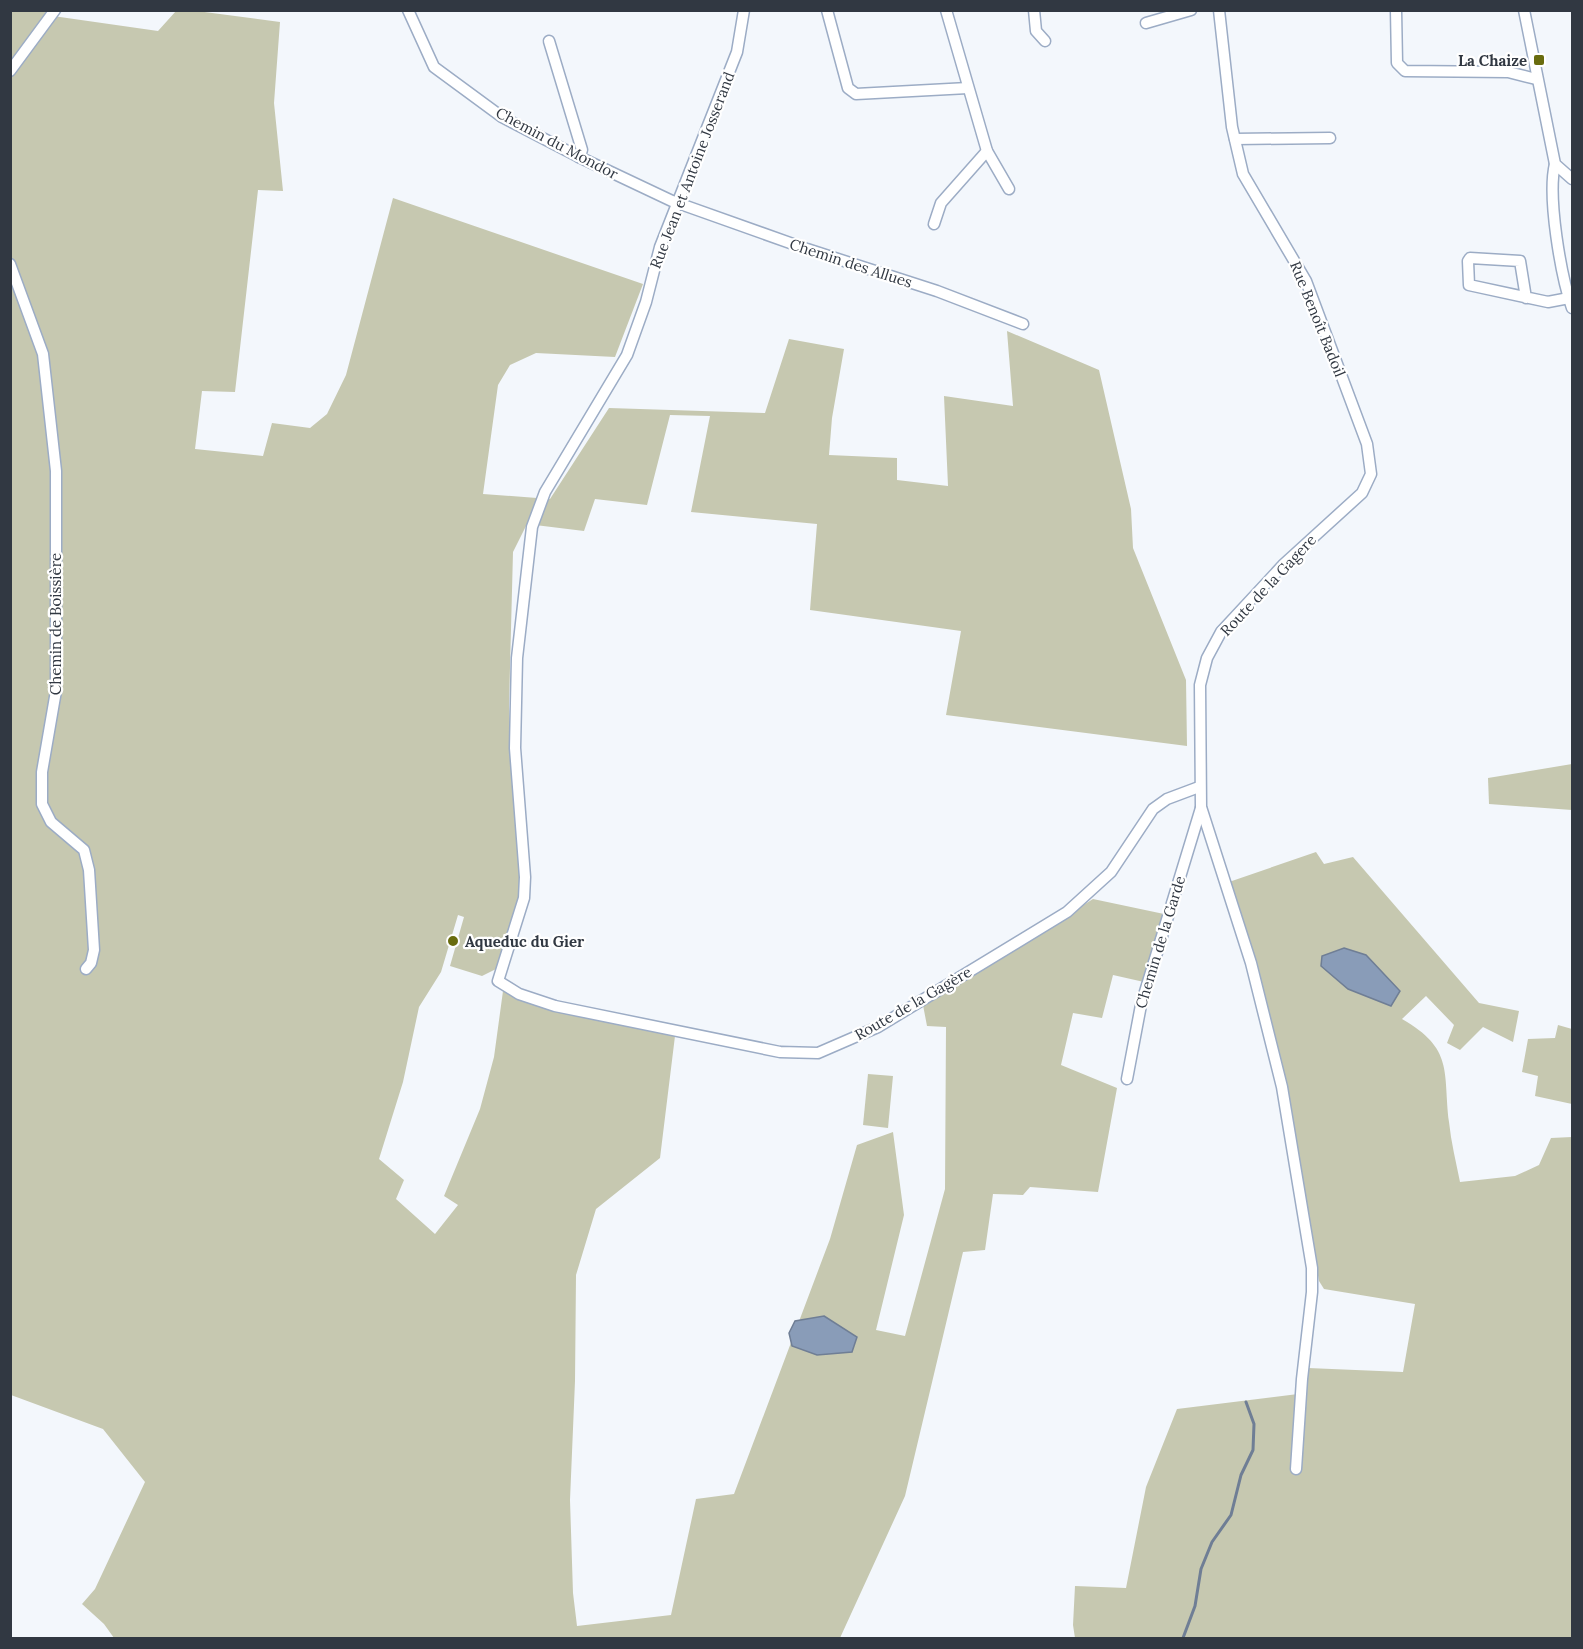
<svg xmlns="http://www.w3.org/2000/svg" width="1583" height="1649" viewBox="0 0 1583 1649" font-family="Lora,serif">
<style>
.green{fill:#c6c8b0}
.water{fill:#899cb8;stroke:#6f7e95;stroke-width:1.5}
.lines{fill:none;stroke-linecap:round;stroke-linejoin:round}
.stream{stroke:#6f7e95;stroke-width:3}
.minor-casing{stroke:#9cacc5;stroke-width:13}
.minor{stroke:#fff;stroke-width:10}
.poi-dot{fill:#696c0e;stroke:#fff;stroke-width:2}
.labels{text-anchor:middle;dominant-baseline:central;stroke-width:4.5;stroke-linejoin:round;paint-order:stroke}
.poi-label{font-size:15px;font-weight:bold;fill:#313842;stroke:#fff;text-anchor:end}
.street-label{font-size:15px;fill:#313842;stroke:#fff}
</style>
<rect width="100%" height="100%" fill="#f3f7fc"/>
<g class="green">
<polygon points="11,11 49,11 46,15 158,31 176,11 197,11 280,22 274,103 283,191 258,190 235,392 202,391 195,449 263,456 272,423 310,428 327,414 346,375 393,198 643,284 615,357 536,353 510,365 498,385 483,494 550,499 609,408 765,413 789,339 844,349 832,418 829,455 897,458 897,480 948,486 944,396 1013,406 1007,331 1099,370 1131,509 1133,548 1186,680 1187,746 946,715 961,631 810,610 817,524 691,512 710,416 670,415 647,505 595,499 584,531 527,524 513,552 509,706 512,786 522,878 517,914 496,969 482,976 450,966 464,917 458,915 441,972 419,1007 403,1082 379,1159 404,1180 396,1199 435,1234 458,1205 444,1196 480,1109 494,1057 503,991 552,1010 675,1036 660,1158 596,1209 576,1275 575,1381 570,1500 573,1593 577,1626 671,1615 696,1499 734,1494 830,1239 857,1145 893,1132 904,1215 876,1330 905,1336 945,1189 946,1027 927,1026 923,1005 1093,899 1164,914 1144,982 1113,975 1102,1018 1073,1013 1061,1065 1117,1088 1098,1192 1030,1187 1023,1195 993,1194 985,1250 963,1252 905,1496 840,1638 114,1638 104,1624 82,1604 95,1589 145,1482 103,1429 11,1395"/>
<polygon points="1572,764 1572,810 1489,804 1488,778"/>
<path d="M1316,852L1324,864L1353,857L1479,1003L1519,1011L1513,1042L1483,1027L1460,1050L1447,1043L1454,1025L1426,996L1402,1019C1454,1049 1443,1071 1449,1122C1451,1142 1456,1162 1460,1182L1515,1176L1539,1165L1551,1138L1572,1137V1638H1075L1073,1625L1075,1586L1126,1588L1146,1487L1177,1409L1306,1393L1308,1368L1403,1372L1415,1304L1324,1289L1319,1281L1285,1087L1229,882Z"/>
<polygon points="1558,1025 1572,1029 1572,1104 1535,1096 1538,1076 1522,1072 1528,1039 1555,1038"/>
<polygon points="868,1074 893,1076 888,1128 863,1125"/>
</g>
<g class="water">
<polygon points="1344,948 1366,955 1400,991 1391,1006 1348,989 1321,966 1322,956"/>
<polygon points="824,1316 857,1337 852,1352 817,1355 792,1346 789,1333 795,1321"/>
</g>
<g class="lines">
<polyline class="stream" points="1183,1638 1195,1606 1201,1569 1212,1542 1231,1515 1241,1475 1253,1450 1254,1424 1246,1402"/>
<g class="minor-casing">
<g id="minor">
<polyline points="408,10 434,67 502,117 579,157 672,201 807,249 937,291 1023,324"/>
<polyline points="744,10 737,52 660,247 646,302 627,355 545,492 532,527 517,658 515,748 525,877 524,898 498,981 519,994 555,1006 780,1052 818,1053 878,1027 1067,912 1111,872 1153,809 1167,799 1199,787"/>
<polyline points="827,10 848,88 856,94 968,88"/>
<polyline points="946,10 987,151 1009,189"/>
<polyline points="1034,10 1036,31 1045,41"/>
<polyline points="1219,10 1232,127 1243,174 1306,281 1367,444 1371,474 1362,493 1284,564 1221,632 1207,658 1200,685 1201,807 1251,963 1282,1087 1312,1268 1312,1292 1302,1379 1296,1469"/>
<polyline points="1396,10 1397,63 1405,71 1508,72 1536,79"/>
<polyline points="1524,10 1555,164 1572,179"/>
<polyline points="1146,23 1191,10"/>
<polyline points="549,41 582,150 579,157"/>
<polyline points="10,71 55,10"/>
<polyline points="1235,139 1330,138"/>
<path d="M1555,164C1547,197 1561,276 1572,308"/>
<polyline points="934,224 941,203 987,151"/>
<polyline points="10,264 43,354 56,471 56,691 42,772 42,804 51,822 84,850 89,870 94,950 91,963 86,969"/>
<polyline points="1526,298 1520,261 1470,258 1468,261 1469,285 1548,302 1569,298"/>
<polyline points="1127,1079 1141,1005 1201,808"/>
</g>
</g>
<use href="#minor" class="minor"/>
</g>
<g class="poi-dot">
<rect x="1533" y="54" width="12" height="12" rx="3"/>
<circle cx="453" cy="941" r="6"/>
</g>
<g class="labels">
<g class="poi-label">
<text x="1527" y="60">La Chaize</text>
<text x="465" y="941" text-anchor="start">Aqueduc du Gier</text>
</g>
<g class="street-label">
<text transform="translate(557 143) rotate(28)">Chemin du Mondor</text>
<text transform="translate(692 170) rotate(-69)">Rue Jean et Antoine Josserand</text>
<text transform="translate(851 263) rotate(18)">Chemin des Allues</text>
<text transform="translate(1318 319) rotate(68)">Rue Benoît Badoil</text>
<text transform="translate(1268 585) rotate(-47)">Route de la Gagere</text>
<text transform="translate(55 624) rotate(-90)">Chemin de Boissière</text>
<text transform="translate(1160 942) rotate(-73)">Chemin de la Garde</text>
<text transform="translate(913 1003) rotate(-30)">Route de la Gagère</text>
</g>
</g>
<rect width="1583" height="1649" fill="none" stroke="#313842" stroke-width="24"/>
</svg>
